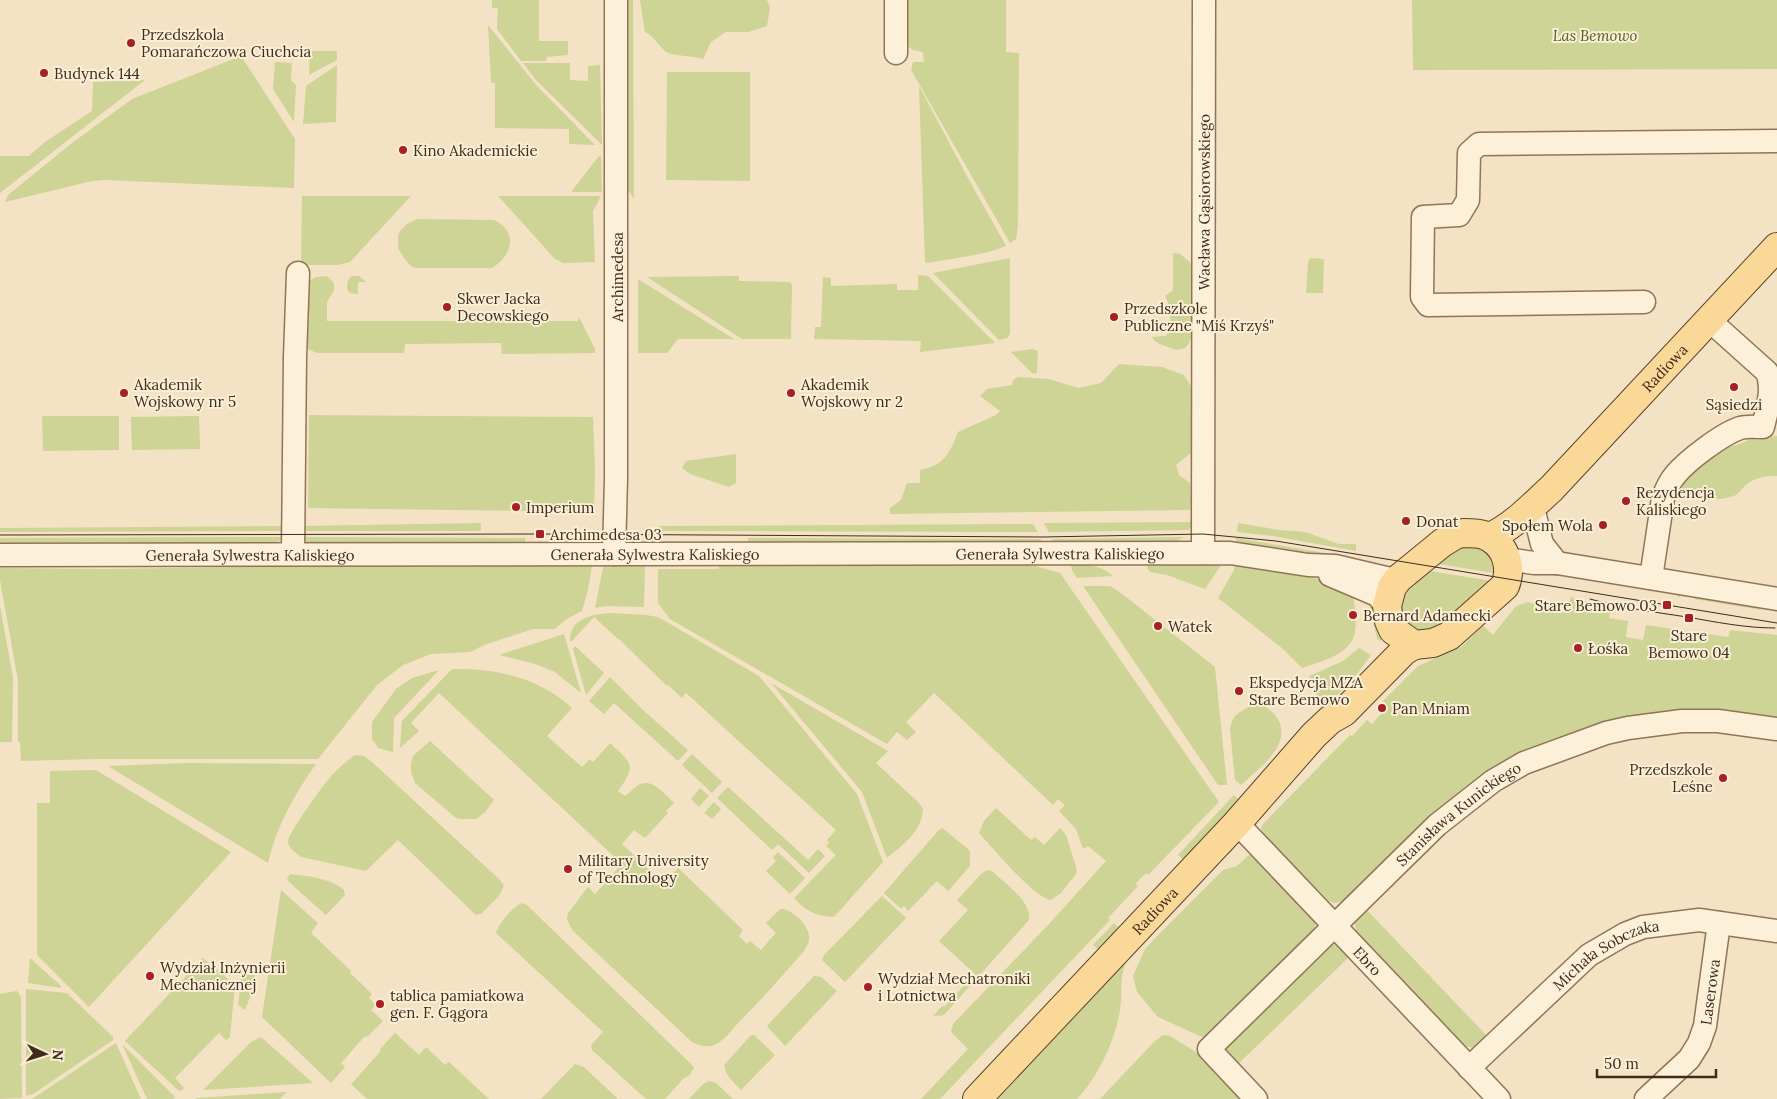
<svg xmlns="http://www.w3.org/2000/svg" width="1777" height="1099" viewBox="0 0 1777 1099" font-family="Lora,serif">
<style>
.green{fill:#ced396}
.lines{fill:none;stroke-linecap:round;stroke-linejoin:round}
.minor-casing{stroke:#917458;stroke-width:25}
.major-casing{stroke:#5e422c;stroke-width:30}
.minor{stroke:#fdf0d9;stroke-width:22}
.major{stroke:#fad898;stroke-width:28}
.tram{stroke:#3f2c1d;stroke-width:1}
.poi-dot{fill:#a72026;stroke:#faeed5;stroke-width:2}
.labels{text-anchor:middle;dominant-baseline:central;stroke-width:4;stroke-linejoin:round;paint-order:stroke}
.poi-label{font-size:15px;fill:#3f2c1d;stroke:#faeed5;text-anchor:start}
.park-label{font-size:15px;font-style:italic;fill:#515e21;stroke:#faeed5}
.street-label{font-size:15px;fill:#3f2c1d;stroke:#faeed5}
</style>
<rect width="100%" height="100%" fill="#f3e3c4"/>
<g class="green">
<polygon points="492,0 539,0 539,41 568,41 568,55 547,57 546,61 521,61 497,29 498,8 492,8"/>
<polygon points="624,0 633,0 634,199 625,185"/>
<path d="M640,0H767L770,8L767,26L748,32H726L711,42L703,59C694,56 670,56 665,51C657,44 655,37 645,32Z"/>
<polygon points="900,0 1006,0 1006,52 1019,53 1018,225 1016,239 1010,243 911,70 913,62 924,62 923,52 913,50 901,41"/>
<polygon points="1412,0 1777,0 1777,69 1413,70"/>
<polygon points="488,25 536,85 595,145 569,144 569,129 495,128 495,83 491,83"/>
<polygon points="310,51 337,51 337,60 309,75"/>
<polygon points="241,56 295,139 294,188 104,180 92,181 5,202 8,195 72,143 132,99"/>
<polygon points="275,62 292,63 291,80 296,85 294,122 273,89"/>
<polygon points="523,63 570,63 570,80 588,81 588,66 600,65 602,145 536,80"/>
<polygon points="337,65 336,122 303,124 306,86"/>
<polygon points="667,72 750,72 750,181 666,180"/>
<polygon points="145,80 0,193 0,156 29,156 45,142 92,111 93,82"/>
<path d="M919,86L969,180L1006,246C982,256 953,258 927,263L925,262Z"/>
<polygon points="599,156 601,156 602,192 571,192"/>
<polygon points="302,196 411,196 350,262 338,265 301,265"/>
<polygon points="498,196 601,196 593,211 595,262 563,263 555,259"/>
<path d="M418,219L494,220C519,232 512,256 492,268H416L411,266L404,258L398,248V236L400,231L408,223Z"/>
<path d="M1173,253L1180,254L1191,263C1191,277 1195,332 1190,341C1187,349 1179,352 1171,348C1164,345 1155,344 1152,337L1166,336C1173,328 1171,306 1165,296L1173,290Z"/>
<polygon points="1010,258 1010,334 1007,338 999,340 933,273"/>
<polygon points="1310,258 1324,259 1323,293 1306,293 1308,263"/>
<polygon points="918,275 928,276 995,343 920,352 921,341 814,339 815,327 821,327 823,277 831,278 831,286 897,284 897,290 918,290"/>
<polygon points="327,276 334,283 334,290 327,302 327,321 578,321 579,317 595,349 595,353 502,354 501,343 405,344 404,353 317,353 310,350 304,346 306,282 316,277"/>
<polygon points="352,276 359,276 366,282 358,282 358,294 350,293 347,289 348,280"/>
<polygon points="739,276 739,281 790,282 792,285 791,339 742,339 647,277"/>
<polygon points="638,279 734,339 678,339 667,353 638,353"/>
<polygon points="1032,349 1038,351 1037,373 1033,374 1011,352"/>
<path d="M1119,364L1162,367L1184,375L1192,388V452L1176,465L1179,475L1190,483L1191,502L1190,510L890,514V508L901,500L907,483H920V470C945,465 949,454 958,432L994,416L1000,411L980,396L987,389L1012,385L1013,380L1018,377L1049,379L1078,388L1101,383Z"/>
<polygon points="309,415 593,417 595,470 594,512 308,508"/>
<polygon points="42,416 119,416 119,450 43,451"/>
<polygon points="199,416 200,449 132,450 131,417"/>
<path d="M1761,435L1777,436V476C1768,475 1755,478 1747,484C1743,487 1740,492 1736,495C1720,502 1696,500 1683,491L1682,485L1712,450L1737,445Z"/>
<polygon points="736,454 736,483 729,487 690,474 682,468 686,461"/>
<polygon points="1194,522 1189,530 1049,532 1044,523"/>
<polygon points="481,523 481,531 301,531 299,526"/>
<polygon points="1238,523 1279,530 1305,532 1339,544 1356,544 1356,551 1273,536 1237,532"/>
<polygon points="1033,524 1038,532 659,531 659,526"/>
<polygon points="288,526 286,531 0,532 0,528"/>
<polygon points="284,537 274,545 0,545 0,538"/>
<polygon points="303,537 525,538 525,544 312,546 307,543"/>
<polygon points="1184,537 1173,543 1054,544 1052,539"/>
<polygon points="748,538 1041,539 1042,544 748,545"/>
<polygon points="1236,538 1355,558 1351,562 1236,544"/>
<path d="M1464,545C1481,548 1496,552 1494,573L1438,564L1456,549Z"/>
<polygon points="591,562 592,566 588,590 582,611 565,620 555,629 533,629 484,645 470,652 431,654 403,665 377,685 318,759 96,759 21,761 20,742 18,742 18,680 0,580 0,568 106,569"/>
<polygon points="604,563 645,564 644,607 605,606 595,608"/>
<polygon points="719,563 1025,563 1060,573 1219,802 1148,875 1146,873 1135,884 1138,886 1108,918 1110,920 940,1099 921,1099 968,1049 951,1032 953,1024 1050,923 1106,861 1088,846 1083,849 1076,829 1059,811 1065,805 1058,799 1053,805 934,693 906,722 916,732 907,740 897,732 887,744 670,619 658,603 658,569 719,569"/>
<polygon points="1152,563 1220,563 1221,565 1205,589 1167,575 1150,572 1147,568 1148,565"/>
<path d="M1235,564C1276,570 1315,575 1353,592C1354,604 1357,620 1355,632C1351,655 1321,661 1302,668L1282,648L1218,598L1234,570Z"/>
<path d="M1071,565C1087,564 1101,565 1113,576L1077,578L1072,570Z"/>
<path d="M1430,571L1492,581L1486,587C1475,596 1446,624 1435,628C1411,637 1395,616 1404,594C1408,585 1422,577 1430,571Z"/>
<polygon points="1083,586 1110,586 1121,593 1215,667 1227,785 1218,785"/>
<polygon points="1678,590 1757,603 1762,610 1694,599 1694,595 1680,593 1680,597 1677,597"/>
<polygon points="1370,597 1383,636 1381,641 1377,639 1369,603"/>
<polygon points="1571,597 1611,609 1609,618 1628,621 1626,637 1643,640 1646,625 1728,637 1730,630 1777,635 1777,721 1558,740 1344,901 1334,903 1329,901 1269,840 1261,829 1262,825 1350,735 1352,736 1367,720 1372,724 1387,707 1382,702 1418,666 1461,647 1483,626 1493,635 1516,606 1528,602 1565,613"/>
<polygon points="0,606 13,678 12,742 0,742"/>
<path d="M612,613L646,615L658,617L759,676L857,794L883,862L834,917C815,916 806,911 794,898L836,855L826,846L829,843L827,840L836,830L686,693L682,698L668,685L667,686L619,639H618L594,617L571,642L570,641C570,618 592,614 612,613Z"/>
<polygon points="564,634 581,693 555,672 535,664 499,655"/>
<polygon points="575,646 604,673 586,695 573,649"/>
<polygon points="1359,648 1371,655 1357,674 1325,708 1322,709 1318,706 1315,690 1309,676 1343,661"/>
<path d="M455,669C498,668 541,679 572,708L547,736L582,767L590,759L593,762L610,743C632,764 637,764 618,791L625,796C629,793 633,789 637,786C651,776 664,794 674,803L666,811L668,813L645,838L634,830L622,844L663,883L678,868L743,930L739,936L747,944L750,941L761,950L776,933L766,923L780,909C792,908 807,924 809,935C810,942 807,946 804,951C783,975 762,999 739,1022C732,1030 724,1041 714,1045C706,1048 699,1045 692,1042L572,930L567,919L568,913L588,887L595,894L622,864L439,693L411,723L419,731L400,748L402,721L451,670Z"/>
<polygon points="439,670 394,718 393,752 378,748 372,739 372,722 396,689 412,678"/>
<polygon points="610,677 644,711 688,750 678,761 614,703 604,714 589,701"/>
<path d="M771,683L888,751L876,763L919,803L923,809C922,831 903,845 887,858L862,792Z"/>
<path d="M1255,700C1261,704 1269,708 1274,714C1298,741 1259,768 1241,785L1235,780L1230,729C1233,709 1246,713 1255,700Z"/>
<polygon points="430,741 494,800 485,812 476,819 460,819 456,818 415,783 411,772 411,763 413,756"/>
<polygon points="692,754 722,782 712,793 682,765"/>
<path d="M355,755L364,756L371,761L500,880L504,886L498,897L481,914L476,915L398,840L366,871L301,857C297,853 290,850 288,843C287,834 326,781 334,773C341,766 347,761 355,755Z"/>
<path d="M187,763L316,764C294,795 277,825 268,863L108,766Z"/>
<polygon points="96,770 231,852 89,1007 37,955 37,803 50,803 50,771"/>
<polygon points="728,787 808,860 818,849 825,856 809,873 778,844 772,850 717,798"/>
<polygon points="700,788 709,796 699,807 691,799"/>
<polygon points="1234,795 1239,800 1183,859 1178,855"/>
<polygon points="714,802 721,809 712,819 704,813"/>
<path d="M996,808L1031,840L1035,837L1044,845L1060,828L1066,835L1077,870L1076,874L1061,893L1051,900C1034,898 992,847 979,833L984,821Z"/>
<polygon points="942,828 967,848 970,852 970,866 948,891 937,881 908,911 904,906 901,909 884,893 938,831"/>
<polygon points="1253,851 1317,916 1314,932 1220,1029 1202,1037 1158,1017 1137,992 1133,976 1145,949 1168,925 1223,870 1237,866"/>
<polygon points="778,852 805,878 790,894 766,871 776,861 773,857"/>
<path d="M987,870L992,871C1004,883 1032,901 1029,920L944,1015L935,1016H933L942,1006L944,1007L975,974L939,941L968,910L957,900L981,874Z"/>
<path d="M290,874C308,876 330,878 344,890L345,895L326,915L289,882L287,878Z"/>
<polygon points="281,890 318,923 311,933 351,971 350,973 372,994 369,998 376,1005 371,1010 383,1021 367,1037 365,1036 341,1063 345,1067 331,1083 262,1017"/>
<polygon points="882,896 906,918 845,982 822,960 824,955"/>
<path d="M522,903L527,905L694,1067L689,1076L684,1078L665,1099H646L592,1050L591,1045L603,1032L496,933C499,923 512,907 522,903Z"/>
<polygon points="1364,907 1488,1037 1476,1048 1465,1046 1357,933 1354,921"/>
<polygon points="1114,923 1118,927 1101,952 1093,945"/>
<polygon points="1325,943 1337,945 1348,958 1236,1066 1225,1048"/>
<path d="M1130,954C1117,978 1124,985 1120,1010C1115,1041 1098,1077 1077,1099H989Z"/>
<polygon points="30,958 61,986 61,988 28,983"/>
<polygon points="203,958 235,985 230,1037 226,1040 219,1033 175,1078 184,1088 181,1091 178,1090 125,1041"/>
<polygon points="243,965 257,966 253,989 245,1010 238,1005"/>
<polygon points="814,976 821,977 837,991 785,1046 767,1026"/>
<polygon points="26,989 67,993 113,1037 113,1040 33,1094 26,1096"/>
<polygon points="17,991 21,997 22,1098 0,1099 0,994"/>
<polygon points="395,1033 419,1055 426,1047 445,1065 449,1062 489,1099 367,1099 351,1084 381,1051 380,1049"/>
<path d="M751,1035H754L775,1055L741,1090C733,1082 726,1076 724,1065Z"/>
<polygon points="1163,1035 1170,1036 1207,1059 1246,1099 1100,1099 1154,1042"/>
<polygon points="261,1037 313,1083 203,1090 251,1042"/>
<polygon points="116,1043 141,1099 32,1099"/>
<polygon points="122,1044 175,1097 173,1099 147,1099"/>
<polygon points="575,1064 584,1067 618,1099 541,1099"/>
<polygon points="709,1081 716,1083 733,1099 689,1099 703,1084"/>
<polygon points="287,1092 280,1099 195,1099 197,1098"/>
</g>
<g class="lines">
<g class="minor-casing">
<g id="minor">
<polyline points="896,53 896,0"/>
<polyline points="1644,302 1428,305 1422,297 1423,217 1459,215 1468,200 1469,153 1479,144 1777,141"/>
<polyline points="1535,516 1542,544 1557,563"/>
<polyline points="293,553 295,357 298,273"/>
<path id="s1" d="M1203,553L1204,0"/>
<polyline points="614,554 616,479 616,0"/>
<path id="s2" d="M0,555L1230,553L1308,565L1335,566L1386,578L1398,579"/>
<polyline points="1507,559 1534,563 1557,563 1777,599"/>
<polyline points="1330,575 1377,595 1387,606"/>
<path d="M1651,578L1663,498C1666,489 1669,482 1676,474C1688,460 1722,434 1740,428C1747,426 1756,427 1763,427C1767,409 1774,389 1767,372L1709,320"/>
<path id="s3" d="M1237,823L1499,1099"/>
<path id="s4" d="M1469,1068L1589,955L1625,934L1643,927L1699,920L1777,931"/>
<path id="s5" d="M1256,1099L1209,1049L1437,825L1493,781L1524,763L1606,733L1628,728L1682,721H1718L1777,729"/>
<path id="s6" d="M1646,1099L1689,1059L1699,1043L1705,1026L1719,923"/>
</g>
</g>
<g class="major-casing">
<g id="major">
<path d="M1463,533C1471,533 1483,533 1490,538C1507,548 1512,569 1505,586L1449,636L1433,643L1414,645L1393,630L1389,621L1387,606L1392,587L1398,579L1442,543L1455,535Z"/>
<path id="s7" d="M1490,537C1514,526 1532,506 1551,489L1777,247"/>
<path id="s8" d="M977,1099L1237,823L1314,735L1330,720L1344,712L1404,651L1414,645"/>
</g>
</g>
<use href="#minor" class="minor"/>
<use href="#major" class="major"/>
<g class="tram">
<polyline points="0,535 540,534 1043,537 1203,534 1276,541 1777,623"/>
<path d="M1590,599C1622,608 1654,612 1687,617C1716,622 1745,628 1775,628"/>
</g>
</g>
<g class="poi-dot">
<circle cx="131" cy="43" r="5"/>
<circle cx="44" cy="73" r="5"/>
<circle cx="403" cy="150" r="5"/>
<circle cx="447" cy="307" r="5"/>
<circle cx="1114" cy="317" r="5"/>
<circle cx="1734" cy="387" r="5"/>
<circle cx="124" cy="393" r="5"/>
<circle cx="791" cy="393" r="5"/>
<circle cx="1626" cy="501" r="5"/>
<circle cx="516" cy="507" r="5"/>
<circle cx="1406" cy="521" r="5"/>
<circle cx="1603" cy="525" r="5"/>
<rect x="535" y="529" width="10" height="10" rx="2.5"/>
<rect x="1662" y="600" width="10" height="10" rx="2.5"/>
<circle cx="1353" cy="615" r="5"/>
<rect x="1684" y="613" width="10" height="10" rx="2.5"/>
<circle cx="1158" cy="626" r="5"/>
<circle cx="1578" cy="648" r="5"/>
<circle cx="1239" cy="691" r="5"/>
<circle cx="1382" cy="708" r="5"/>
<circle cx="1723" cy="778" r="5"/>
<circle cx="568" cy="869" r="5"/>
<circle cx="150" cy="976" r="5"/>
<circle cx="868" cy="987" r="5"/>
<circle cx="380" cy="1004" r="5"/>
</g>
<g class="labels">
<g class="poi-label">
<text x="141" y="34">Przedszkola<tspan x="141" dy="17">Pomarańczowa Ciuchcia</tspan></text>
<text x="54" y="73">Budynek 144</text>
<text x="413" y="150">Kino Akademickie</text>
<text x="457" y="298">Skwer Jacka<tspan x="457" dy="17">Decowskiego</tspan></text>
<text x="1124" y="308">Przedszkole<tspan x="1124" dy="17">Publiczne "Miś Krzyś"</tspan></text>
<text x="134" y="384">Akademik<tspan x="134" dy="17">Wojskowy nr 5</tspan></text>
<text x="801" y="384">Akademik<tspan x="801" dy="17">Wojskowy nr 2</tspan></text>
<text x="1734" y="404" text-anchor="middle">Sąsiedzi</text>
<text x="1636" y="492">Rezydencja<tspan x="1636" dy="17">Kaliskiego</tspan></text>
<text x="526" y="507">Imperium</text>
<text x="1416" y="521">Donat</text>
<text x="1593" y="525" text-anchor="end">Społem Wola</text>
<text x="550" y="534">Archimedesa 03</text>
<text x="1657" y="605" text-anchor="end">Stare Bemowo 03</text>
<text x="1363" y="615">Bernard Adamecki</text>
<text x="1168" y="626">Watek</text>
<text x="1689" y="635" text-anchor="middle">Stare<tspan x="1689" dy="17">Bemowo 04</tspan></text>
<text x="1588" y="648">Łośka</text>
<text x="1249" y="682">Ekspedycja MZA<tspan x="1249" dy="17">Stare Bemowo</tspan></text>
<text x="1392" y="708">Pan Mniam</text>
<text x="1713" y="769" text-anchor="end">Przedszkole<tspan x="1713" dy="17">Leśne</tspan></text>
<text x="578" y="860">Military University<tspan x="578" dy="17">of Technology</tspan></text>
<text x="160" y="967">Wydział Inżynierii<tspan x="160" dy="17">Mechanicznej</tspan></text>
<text x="878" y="978">Wydział Mechatroniki<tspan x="878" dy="17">i Lotnictwa</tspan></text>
<text x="390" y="995">tablica pamiatkowa<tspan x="390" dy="17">gen. F. Gągora</tspan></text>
</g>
<g class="park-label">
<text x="1595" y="35">Las Bemowo</text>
</g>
<g class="street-label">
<text stroke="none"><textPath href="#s1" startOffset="351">Wacława Gąsiorowskiego</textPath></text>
<text transform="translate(617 277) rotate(-90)">Archimedesa</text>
<text stroke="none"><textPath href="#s7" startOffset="244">Radiowa</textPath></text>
<text stroke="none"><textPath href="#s2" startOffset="1060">Generała Sylwestra Kaliskiego</textPath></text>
<text stroke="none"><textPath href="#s2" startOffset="250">Generała Sylwestra Kaliskiego</textPath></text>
<text stroke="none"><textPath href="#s2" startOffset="655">Generała Sylwestra Kaliskiego</textPath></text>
<text stroke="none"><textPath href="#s5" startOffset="412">Stanisława Kunickiego</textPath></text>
<text stroke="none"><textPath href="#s8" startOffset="259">Radiowa</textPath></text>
<text stroke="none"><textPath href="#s4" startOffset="180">Michała Sobczaka</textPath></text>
<text stroke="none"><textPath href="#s3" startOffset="190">Ebro</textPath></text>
<text stroke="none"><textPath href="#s6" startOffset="130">Laserowa</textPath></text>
</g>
</g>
<g transform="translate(45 1054) rotate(94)" stroke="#faeed5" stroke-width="4" paint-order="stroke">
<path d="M0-4L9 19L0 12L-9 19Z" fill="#3f2c1d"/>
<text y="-8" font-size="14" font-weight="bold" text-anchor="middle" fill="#3f2c1d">N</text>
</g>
<path d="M1597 1069v8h119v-8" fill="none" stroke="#3f2c1d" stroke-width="2.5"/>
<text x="1604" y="1069" font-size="15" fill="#3f2c1d" stroke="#faeed5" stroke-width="4" paint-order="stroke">50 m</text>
</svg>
